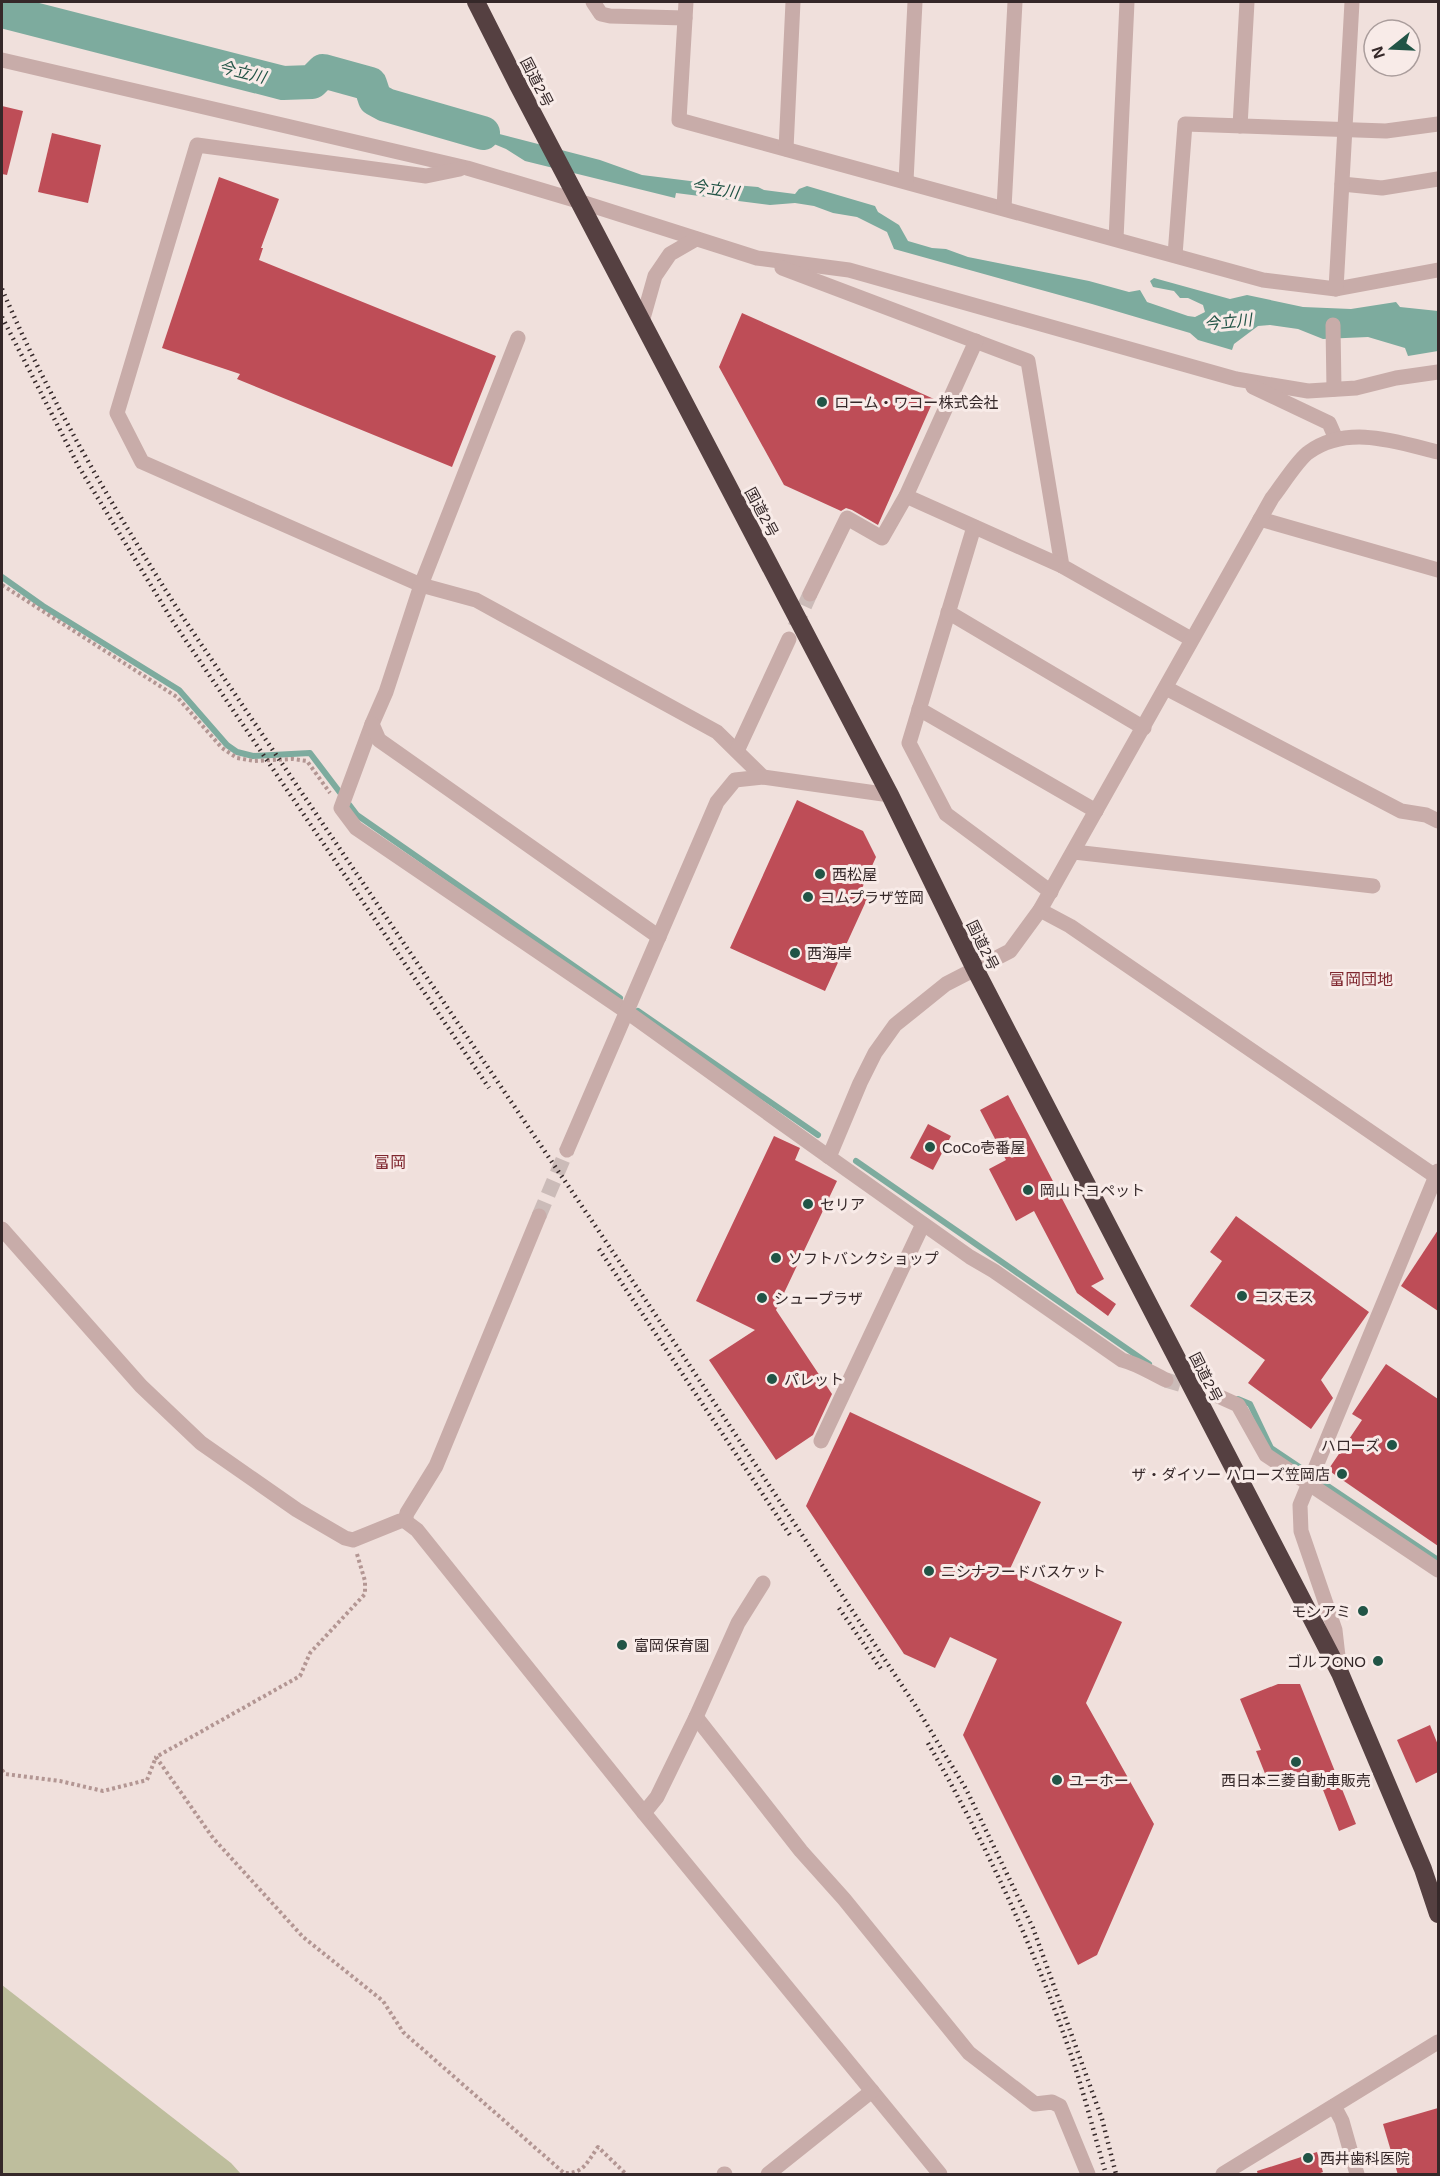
<svg xmlns="http://www.w3.org/2000/svg" width="1440" height="2176" viewBox="0 0 1440 2176" font-family="Arial,'Noto Sans JP',sans-serif">
<style>
.green{fill:#bebe9d}
.water{fill:#7dab9e}
.lines{fill:none;stroke-linecap:round;stroke-linejoin:round}
.stream{stroke:#7dab9e;stroke-width:6}
.river{stroke:#7dab9e;stroke-width:34}
.building{fill:#be4d57}
.minor-tunnel{stroke:#cbbbb8;stroke-width:15;stroke-dasharray:15 8;stroke-linecap:butt}
.path{stroke:#b39693;stroke-width:4;stroke-dasharray:3 3;stroke-linecap:butt}
.minor{stroke:#c8aca9;stroke-width:15}
.highway{stroke:#554041;stroke-width:18}
.rail{stroke:#352829;stroke-width:4.5;stroke-dasharray:1.5 4.5;stroke-linecap:butt}
.poi-dot{fill:#215446;stroke:#f8ebe8;stroke-width:2}
.labels{text-anchor:middle;dominant-baseline:central;stroke-width:6;stroke-linejoin:round;paint-order:stroke}
.street-label{font-size:15px;fill:#352829;stroke:#f8ebe8}
.poi-label{font-size:15px;fill:#352829;stroke:#f8ebe8;text-anchor:start}
.water-label{font-size:16px;font-style:italic;fill:#215446;stroke:#f8ebe8}
.neighbourhood-label{font-size:16px;fill:#7f272f;stroke:#f8ebe8}
</style>
<rect width="100%" height="100%" fill="#f0e0dc"/>
<polygon class="green" points="2,1985 231,2163 241,2174 2,2174"/>
<polygon class="water" points="453,118 466,121 480,129 600,160 642,175 714,184 718,181 723,184 758,187 764,190 795,194 799,189 807,186 875,206 878,212 899,225 908,241 932,248 946,249 968,257 1089,281 1129,292 1140,290 1147,302 1188,316 1195,317 1205,312 1203,305 1188,298 1180,298 1174,291 1153,287 1150,281 1154,278 1230,299 1247,295 1303,307 1351,309 1396,302 1400,307 1438,311 1438,351 1408,356 1405,348 1368,337 1323,339 1298,329 1270,325 1258,326 1234,344 1232,350 1198,340 1190,333 1092,304 894,249 887,232 857,217 833,213 814,206 795,203 770,205 676,193 675,198 525,161 506,149 434,119 451,122"/>
<g class="lines">
<g class="stream">
<polyline points="2,577 43,606 179,690 227,745 237,752 253,756 310,753 357,815 620,998"/>
<polyline points="638,1011 818,1135"/>
<polyline points="856,1161 1149,1364"/>
<polyline points="1238,1399 1250,1404 1271,1448 1438,1560"/>
</g>
<polyline class="river" points="2,11 283,83 312,82 323,71 370,84 375,99 386,105 483,133"/>
</g>
<g class="building">
<polygon points="2,106 23,111 7,175 2,174"/>
<polygon points="52,133 101,145 88,203 38,192"/>
<polygon points="219,177 279,199 261,248 263,248 259,260 496,356 452,467 237,379 240,374 162,348"/>
<polygon points="742,313 934,399 878,525 852,510 846,508 841,511 784,485 719,367"/>
<polygon points="797,800 863,831 876,857 859,895 867,899 825,991 730,948"/>
<polygon points="1008,1095 1104,1279 1091,1286 1116,1304 1108,1316 1077,1293 1034,1211 1016,1221 989,1169 1006,1160 980,1110"/>
<polygon points="928,1124 951,1136 933,1170 910,1158"/>
<polygon points="774,1136 800,1148 795,1160 837,1181 776,1310 832,1394 813,1435 776,1460 709,1360 755,1330 696,1301"/>
<polygon points="1236,1216 1369,1312 1321,1380 1333,1398 1311,1429 1248,1383 1265,1360 1190,1306 1222,1261 1210,1252"/>
<polygon points="1438,1230 1438,1311 1401,1286"/>
<polygon points="1386,1364 1438,1399 1438,1546 1328,1470 1362,1420 1352,1414"/>
<polygon points="850,1412 1041,1502 1009,1571 1122,1622 1086,1703 1154,1824 1097,1955 1078,1965 963,1735 997,1659 950,1637 935,1668 904,1654 806,1506"/>
<polygon points="1278,1684 1300,1684 1356,1824 1339,1831 1318,1777 1305,1782 1301,1773 1270,1786 1256,1751 1261,1750 1240,1699"/>
<polygon points="1430,1725 1438,1745 1438,1772 1416,1783 1397,1740"/>
<polygon points="1438,2108 1438,2175 1398,2175 1383,2124"/>
<polygon points="1317,2152 1323,2172 1315,2175 1258,2175 1257,2171"/>
</g>
<g class="lines">
<g class="minor-tunnel">
<polyline points="795,627 810,594"/>
<polyline points="539,1216 567,1150"/>
<polyline points="1166,1380 1218,1396"/>
</g>
<g class="path">
<polyline points="2,585 177,697 222,748 237,758 254,761 293,759 307,761 330,793"/>
<path d="M357,1554L365,1581V1594L310,1653L300,1676L156,1757L213,1838L303,1937L383,2001L403,2032L564,2173C584,2174 587,2162 598,2147L626,2174"/>
<polyline points="2,1770 5,1774 60,1781 103,1791 147,1780 156,1757"/>
</g>
<g class="minor">
<polyline points="593,2 601,14 610,16 685,18"/>
<polyline points="686,2 679,120 1263,280 1336,289 1438,270"/>
<polyline points="2,60 467,168 578,201 757,258 849,270 1236,379 1308,391 1356,388 1396,378 1438,372"/>
<polyline points="1240,126 1247,2"/>
<polyline points="786,149 793,2"/>
<polyline points="460,169 426,176 197,145 117,413 142,462 421,585 476,600 717,732 763,777"/>
<polyline points="906,181 915,2"/>
<polyline points="1342,184 1382,188 1438,179"/>
<polyline points="1004,208 1015,2"/>
<polyline points="1116,239 1127,2"/>
<polyline points="1175,255 1185,124 1386,131 1438,124"/>
<polyline points="782,268 1028,361 1062,566 1191,639"/>
<polyline points="1336,289 1352,2"/>
<polyline points="642,322 655,276 670,254 696,239"/>
<polyline points="1333,325 1334,389"/>
<polyline points="518,338 421,585 386,692 372,724 341,808 356,828 627,1012 829,1157"/>
<polyline points="976,341 906,496 1062,566"/>
<polyline points="1253,387 1329,423 1336,439"/>
<polyline points="1260,519 1438,570"/>
<polyline points="974,527 909,743 946,814 1051,892"/>
<polyline points="810,594 847,518 882,538 906,496"/>
<polyline points="948,612 1144,728"/>
<polyline points="1166,688 1401,811 1426,815 1438,821"/>
<polyline points="919,709 1096,811"/>
<polyline points="372,724 379,740 659,937"/>
<polyline points="737,751 789,639"/>
<polyline points="1074,852 1373,886"/>
<polyline points="1040,910 1070,926 1438,1178"/>
<polyline points="567,1150 717,802 735,780 763,777 890,795"/>
<polyline points="2,1229 141,1386 201,1443 297,1510 345,1538 353,1540 400,1521 405,1521 417,1530 644,1813 940,2174"/>
<path d="M1166,1380C1151,1373 1138,1364 1122,1360L994,1271L970,1257L829,1157L860,1083L875,1053L895,1025L946,984L1010,951L1040,910L1272,498C1281,487 1298,459 1309,452C1348,424 1397,442 1438,452"/>
<polyline points="1218,1396 1238,1405 1266,1455 1438,1570"/>
<polyline points="821,1441 923,1224"/>
<polyline points="405,1521 407,1513 436,1466 539,1216"/>
<polyline points="1339,1665 1335,1630 1301,1531 1300,1505 1438,1171"/>
<polyline points="696,1717 801,1851 844,1899 969,2053 1035,2104 1052,2102 1060,2106 1088,2174"/>
<polyline points="644,1813 657,1797 696,1717 738,1623 763,1583"/>
<polyline points="1334,2106 1342,2121 1357,2174"/>
<polyline points="724,2174 725,2174"/>
<polyline points="768,2174 872,2091"/>
<polyline points="1223,2174 1438,2042"/>
</g>
<polyline class="highway" points="476,2 518,85 890,795 975,969 1340,1673 1423,1869 1438,1914"/>
<g class="rail">
<path d="M2,289C51,404 115,511 182,616L678,1348L915,1705L966,1789L1033,1928L1102,2119L1116,2174"/>
<polyline points="2,317 79,467 172,620 489,1088"/>
<polyline points="599,1249 792,1538"/>
<polyline points="839,1608 883,1672"/>
<path d="M928,1743C985,1842 1033,1945 1070,2052C1084,2092 1094,2134 1106,2174"/>
</g>
</g>
<g class="poi-dot">
<circle cx="822" cy="402" r="6"/>
<circle cx="820" cy="874" r="6"/>
<circle cx="808" cy="897" r="6"/>
<circle cx="795" cy="953" r="6"/>
<circle cx="930" cy="1147" r="6"/>
<circle cx="1028" cy="1190" r="6"/>
<circle cx="808" cy="1204" r="6"/>
<circle cx="776" cy="1258" r="6"/>
<circle cx="1242" cy="1296" r="6"/>
<circle cx="762" cy="1298" r="6"/>
<circle cx="772" cy="1379" r="6"/>
<circle cx="1392" cy="1445" r="6"/>
<circle cx="1342" cy="1474" r="6"/>
<circle cx="929" cy="1571" r="6"/>
<circle cx="1363" cy="1611" r="6"/>
<circle cx="622" cy="1645" r="6"/>
<circle cx="1378" cy="1661" r="6"/>
<circle cx="1296" cy="1762" r="6"/>
<circle cx="1057" cy="1780" r="6"/>
<circle cx="1308" cy="2158" r="6"/>
</g>
<g class="labels">
<g class="street-label">
<text transform="translate(537 82) rotate(63)">国道2号</text>
<text transform="translate(762 512) rotate(62)">国道2号</text>
<text transform="translate(983 945) rotate(64)">国道2号</text>
<text transform="translate(1206 1377) rotate(63)">国道2号</text>
</g>
<g class="poi-label">
<text x="834" y="402">ローム・ワコー株式会社</text>
<text x="832" y="874">西松屋</text>
<text x="820" y="897">コムプラザ笠岡</text>
<text x="807" y="953">西海岸</text>
<text x="942" y="1147">CoCo壱番屋</text>
<text x="1040" y="1190">岡山トヨペット</text>
<text x="820" y="1204">セリア</text>
<text x="788" y="1258">ソフトバンクショップ</text>
<text x="1254" y="1296">コスモス</text>
<text x="774" y="1298">シュープラザ</text>
<text x="784" y="1379">パレット</text>
<text x="1380" y="1445" text-anchor="end">ハローズ</text>
<text x="1330" y="1474" text-anchor="end">ザ・ダイソー ハローズ笠岡店</text>
<text x="941" y="1571">ニシナフードバスケット</text>
<text x="1351" y="1611" text-anchor="end">モンアミ</text>
<text x="634" y="1645">富岡保育園</text>
<text x="1366" y="1661" text-anchor="end">ゴルフONO</text>
<text x="1069" y="1780">ユーホー</text>
<text x="1296" y="1780" text-anchor="middle">西日本三菱自動車販売</text>
<text x="1320" y="2158">西井歯科医院</text>
</g>
<g class="water-label">
<text transform="translate(242 72) rotate(14)">今立川</text>
<text transform="translate(715 189) rotate(9)">今立川</text>
<text transform="translate(1228 322) rotate(-6)">今立川</text>
</g>
<g class="neighbourhood-label">
<text x="1361" y="979">富岡団地</text>
<text x="390" y="1162">富岡</text>
</g>
</g>
<rect width="1440" height="2176" fill="none" stroke="#352829" stroke-width="6"/>
<g transform="translate(1392 48) rotate(252)"><circle r="28" fill="#f8ebe8" stroke="#aa9d9c" stroke-width="1.5"/>
<path d="M0-4.5L10 22L0 15L-10 22Z" fill="#215446"/>
<text y="-9" font-size="16" font-weight="bold" text-anchor="middle" fill="#352829">N</text>
</g>
</svg>
